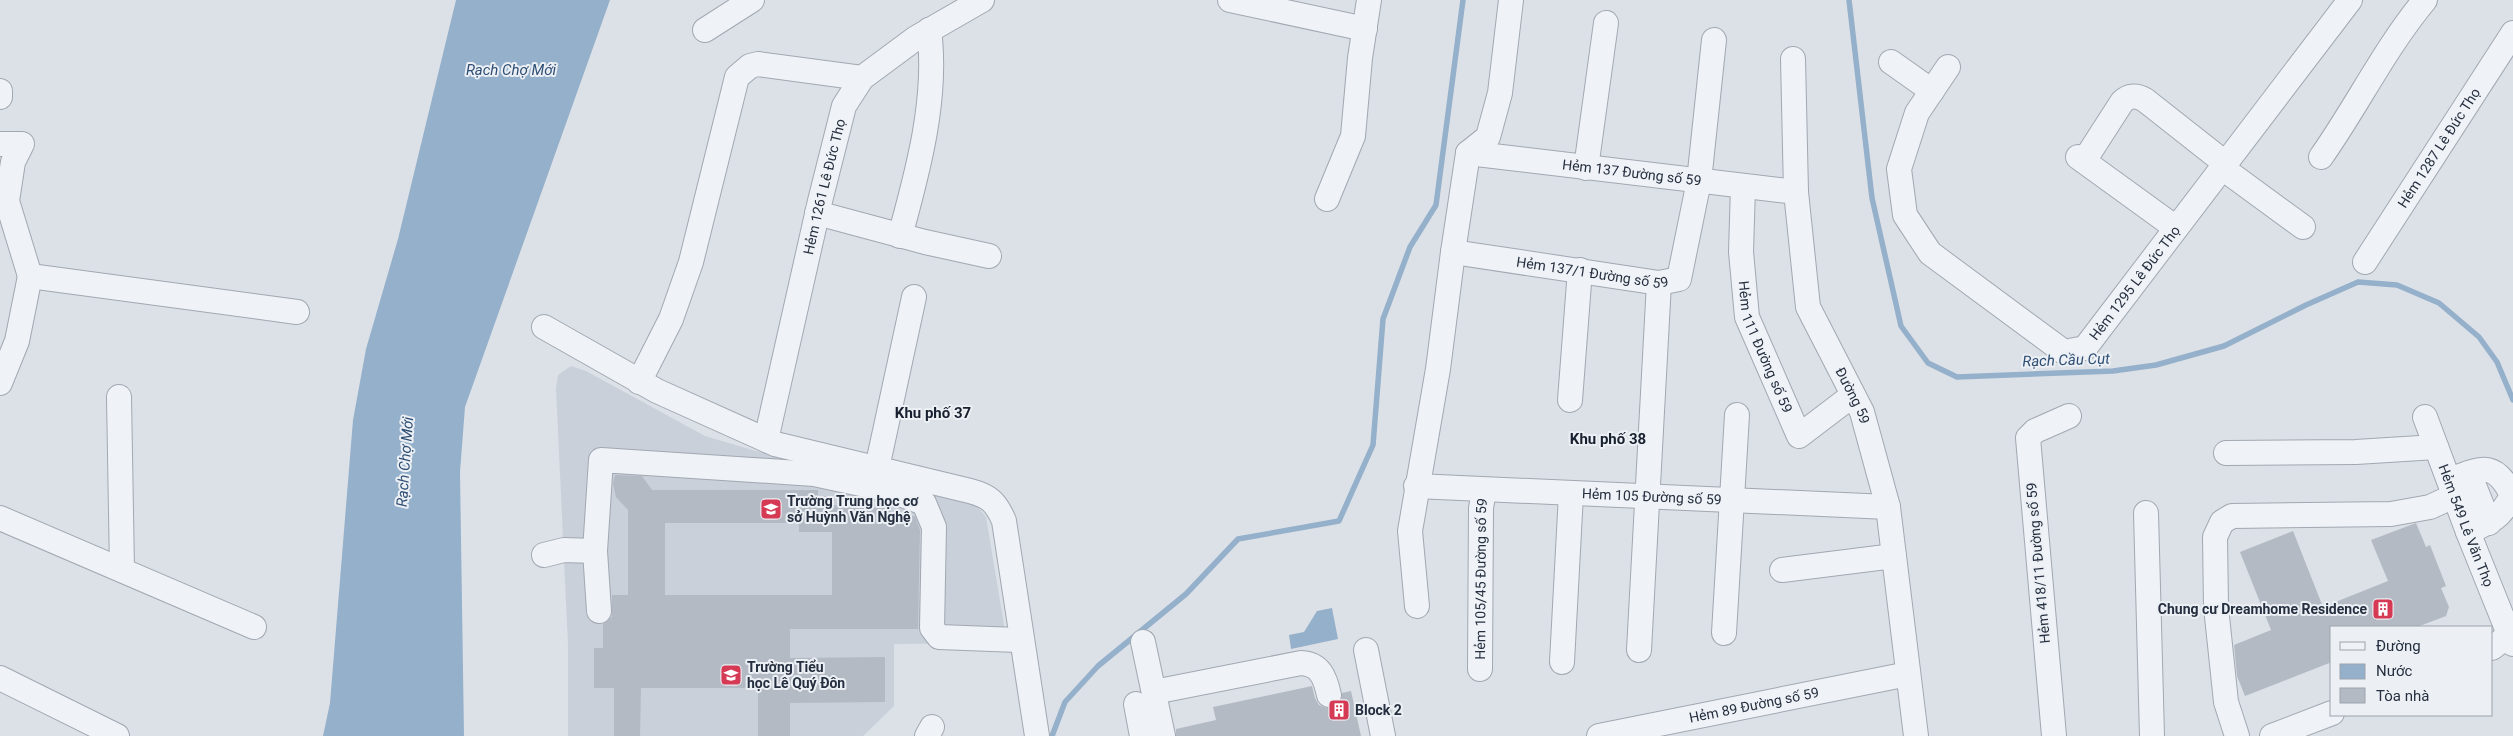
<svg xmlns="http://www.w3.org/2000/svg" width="2513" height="736" viewBox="0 0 2513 736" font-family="Roboto,sans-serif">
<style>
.built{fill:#cad0da}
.water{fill:#95b0ca}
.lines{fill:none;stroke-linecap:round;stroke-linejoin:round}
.stream{stroke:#95b0ca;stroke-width:5.5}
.building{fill:#b3bac4;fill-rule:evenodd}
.minor-casing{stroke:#a1a8b1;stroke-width:26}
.minor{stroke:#eff2f6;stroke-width:24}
.labels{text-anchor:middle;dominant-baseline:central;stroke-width:4;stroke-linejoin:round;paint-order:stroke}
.street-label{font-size:14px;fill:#252f3f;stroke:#ecf0f5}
.poi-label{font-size:14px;font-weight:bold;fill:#252f3f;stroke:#ecf0f5;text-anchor:start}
.water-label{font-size:15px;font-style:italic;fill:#2e4e74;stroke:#ecf0f5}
.neighbourhood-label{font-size:15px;font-weight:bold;fill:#18202f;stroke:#ecf0f5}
</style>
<rect width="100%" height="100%" fill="#dce1e7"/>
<polygon class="built" points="571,366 586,371 705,436 766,454 974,502 986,517 1007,643 894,644 894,706 863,736 568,736 568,645 556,388 558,375"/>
<g class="water">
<polygon points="456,0 610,0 465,407 460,472 464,736 323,736 330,703 353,420 366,349 398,239"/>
<polygon points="1332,608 1338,639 1291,649 1289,635 1304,632 1317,611"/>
</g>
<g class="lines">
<g class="stream">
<polyline points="1849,0 1872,198 1901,326 1928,363 1957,377 2113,371 2156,365 2224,346 2306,305 2358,282 2397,285 2439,303 2479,337 2497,362 2513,400"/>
<polyline points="1052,736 1065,702 1098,666 1186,594 1238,539 1339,521 1373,445 1383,319 1410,247 1436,205 1463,0"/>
</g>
</g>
<g class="building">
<path d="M615,475L642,476L652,490H818V496H827L828,505L886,508L896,516H915L920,530L918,629H790V658L885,657V702L790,703V736H758V688H641L640,736H614V688H594V648H603V624L612,617V595H628V510L616,497L613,484ZM665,523H799V532H832V595H665Z"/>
<polygon points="2416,523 2426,547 2430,545 2446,586 2441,588 2449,607 2446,616 2417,627 2332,627 2332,662 2245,696 2237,676 2234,645 2271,630 2240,552 2293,531 2323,607 2388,581 2371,540"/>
<polygon points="1312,686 1315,698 1319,705 1326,708 1338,705 1342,699 1342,693 1351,691 1361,736 1176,736 1176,729 1216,720 1213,707"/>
</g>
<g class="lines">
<g class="minor-casing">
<g id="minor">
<polyline points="1230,0 1365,29"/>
<path id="s1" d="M1511,0L1500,93L1488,137L1468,153L1453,252L1659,283L1679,279L1699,181L1714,40"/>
<polyline points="705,30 752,0"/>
<path id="s2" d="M1793,59L1796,192L1808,307L1862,412L1888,507L1916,736"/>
<polyline points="1891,62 1932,91"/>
<path id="s3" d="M1948,67L1917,113L1899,169L1905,215L1930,253L2064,352L2085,348L2350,0"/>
<polyline points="0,91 0,97"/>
<polyline points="0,144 22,144 13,162 7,201 30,276"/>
<path id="s4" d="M1468,153L1796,192"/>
<polyline points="2078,157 2176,228"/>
<path d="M2321,157C2357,106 2385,48 2425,0"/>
<path d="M2084,161L2122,102C2129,95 2137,95 2145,100L2225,163"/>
<polyline points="2221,167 2303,227"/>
<polyline points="1586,168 1606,23"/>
<path id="s5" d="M1743,186L1741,252L1747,317L1799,436L1853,395"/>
<polyline points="1327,199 1353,136 1360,58 1369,0"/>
<polyline points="817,213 925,242 989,256"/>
<path d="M900,236C918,171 938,97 929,30"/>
<path id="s6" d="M2365,262L2513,33"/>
<path d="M544,327L657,391L775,444L970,491C989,496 996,502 1004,521L1037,736"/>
<polyline points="639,382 671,319 691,262 737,77 750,66 758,64 862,78"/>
<polyline points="0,383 17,341 30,276 297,312"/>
<polyline points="119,397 122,570"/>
<polyline points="1570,400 1580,270"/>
<path id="s7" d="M2425,417L2468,532L2513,644"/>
<path id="s8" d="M766,440L820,201L844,106L862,78L916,38L982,0"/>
<polyline points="2226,453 2356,452 2436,447"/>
<polyline points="877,468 914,297"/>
<polyline points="2469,473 2489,523"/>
<path d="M2449,480C2480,469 2494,459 2512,495C2501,518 2491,522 2468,532"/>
<path id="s9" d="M1416,486L1888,507"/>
<polyline points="2146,513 2152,736"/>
<polyline points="0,518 254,627"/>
<polyline points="595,551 599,611"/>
<polyline points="544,555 564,550 595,551 601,460 814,474 889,490 924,503 934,527 932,628 939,637 1020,640"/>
<polyline points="1782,570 1894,556"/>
<polyline points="1417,606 1410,531 1438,369 1453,252"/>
<polyline points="1724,633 1737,415"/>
<polyline points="1143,642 1163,736"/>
<polyline points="2492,648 2513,632"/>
<polyline points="1366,650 1383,736"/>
<polyline points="1639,650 1659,283"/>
<polyline points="1562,662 1571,494"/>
<path id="s10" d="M1480,669L1481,508L1484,491"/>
<polyline points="0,678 117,736"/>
<path d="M1154,692L1301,663C1320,664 1325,677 1329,695"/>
<polyline points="1136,704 1142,736"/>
<polyline points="927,736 932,727"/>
<path id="s11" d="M1599,736L1908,674"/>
<polyline points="2054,736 2028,438 2035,431 2069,416"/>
<polyline points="2237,736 2226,702 2216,607 2215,537 2222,522 2232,516 2391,514 2430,507 2454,496"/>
<polyline points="2272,736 2332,713"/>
</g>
</g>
<use href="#minor" class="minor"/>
</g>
<defs>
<g id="school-square" transform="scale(1.125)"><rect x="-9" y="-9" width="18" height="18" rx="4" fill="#d53953" stroke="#ecf0f5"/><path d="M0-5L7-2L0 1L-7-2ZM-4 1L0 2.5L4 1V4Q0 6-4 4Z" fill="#fff"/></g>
<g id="building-square" transform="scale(1.125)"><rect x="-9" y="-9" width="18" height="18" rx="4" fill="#d53953" stroke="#ecf0f5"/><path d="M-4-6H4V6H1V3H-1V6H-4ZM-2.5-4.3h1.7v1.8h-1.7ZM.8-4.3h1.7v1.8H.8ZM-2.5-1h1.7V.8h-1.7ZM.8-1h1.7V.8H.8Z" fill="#fff"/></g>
</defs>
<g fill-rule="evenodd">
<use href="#school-square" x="771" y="509"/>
<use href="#building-square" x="2383" y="609"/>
<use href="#school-square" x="731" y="675"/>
<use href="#building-square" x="1339" y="710"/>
</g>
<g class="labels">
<g class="street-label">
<text stroke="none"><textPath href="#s6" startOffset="136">Hẻm 1287 Lê Đức Thọ</textPath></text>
<text stroke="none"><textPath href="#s4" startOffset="165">Hẻm 137 Đường số 59</textPath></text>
<text stroke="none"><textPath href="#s8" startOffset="260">Hẻm 1261 Lê Đức Thọ</textPath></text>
<text stroke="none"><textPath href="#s1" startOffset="406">Hẻm 137/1 Đường số 59</textPath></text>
<text stroke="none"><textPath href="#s3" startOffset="476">Hẻm 1295 Lê Đức Thọ</textPath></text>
<text stroke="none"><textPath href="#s5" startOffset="165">Hẻm 111 Đường số 59</textPath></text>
<text stroke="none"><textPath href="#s2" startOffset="348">Đường 59</textPath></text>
<text stroke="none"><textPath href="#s9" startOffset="236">Hẻm 105 Đường số 59</textPath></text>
<text stroke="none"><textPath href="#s7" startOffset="116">Hẻm 549 Lê Văn Thọ</textPath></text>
<text transform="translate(2038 563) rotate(-95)">Hẻm 418/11 Đường số 59</text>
<text stroke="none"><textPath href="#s10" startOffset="90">Hẻm 105/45 Đường số 59</textPath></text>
<text stroke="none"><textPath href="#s11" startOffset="158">Hẻm 89 Đường số 59</textPath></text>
</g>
<g class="poi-label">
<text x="787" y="501">Trường Trung học cơ<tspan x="787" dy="16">sở Huỳnh Văn Nghệ</tspan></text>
<text x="2367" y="609" text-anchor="end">Chung cư Dreamhome Residence</text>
<text x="747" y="667">Trường Tiểu<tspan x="747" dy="16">học Lê Quý Đôn</tspan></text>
<text x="1355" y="710">Block 2</text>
</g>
<g class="water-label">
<text x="511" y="70">Rạch Chợ Mới</text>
<text transform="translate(2066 360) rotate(-2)">Rạch Cầu Cụt</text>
<text transform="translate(405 462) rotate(-86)">Rạch Chợ Mới</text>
</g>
<g class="neighbourhood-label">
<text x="933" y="413">Khu phố 37</text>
<text x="1608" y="439">Khu phố 38</text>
</g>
</g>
<rect x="2330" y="626" width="162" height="90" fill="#ecf0f5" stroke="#9ca3ac"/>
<rect x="2340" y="642" width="25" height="8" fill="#eff2f6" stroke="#9ca3ac"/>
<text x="2376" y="651" font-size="15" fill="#252f3f">Đường</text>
<rect x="2340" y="664" width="25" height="15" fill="#95b0ca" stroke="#9ca3ac"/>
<text x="2376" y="676" font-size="15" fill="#252f3f">Nước</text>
<rect x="2340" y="688" width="25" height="15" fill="#b3bac4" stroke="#9ca3ac"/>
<text x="2376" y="701" font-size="15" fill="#252f3f">Tòa nhà</text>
</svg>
